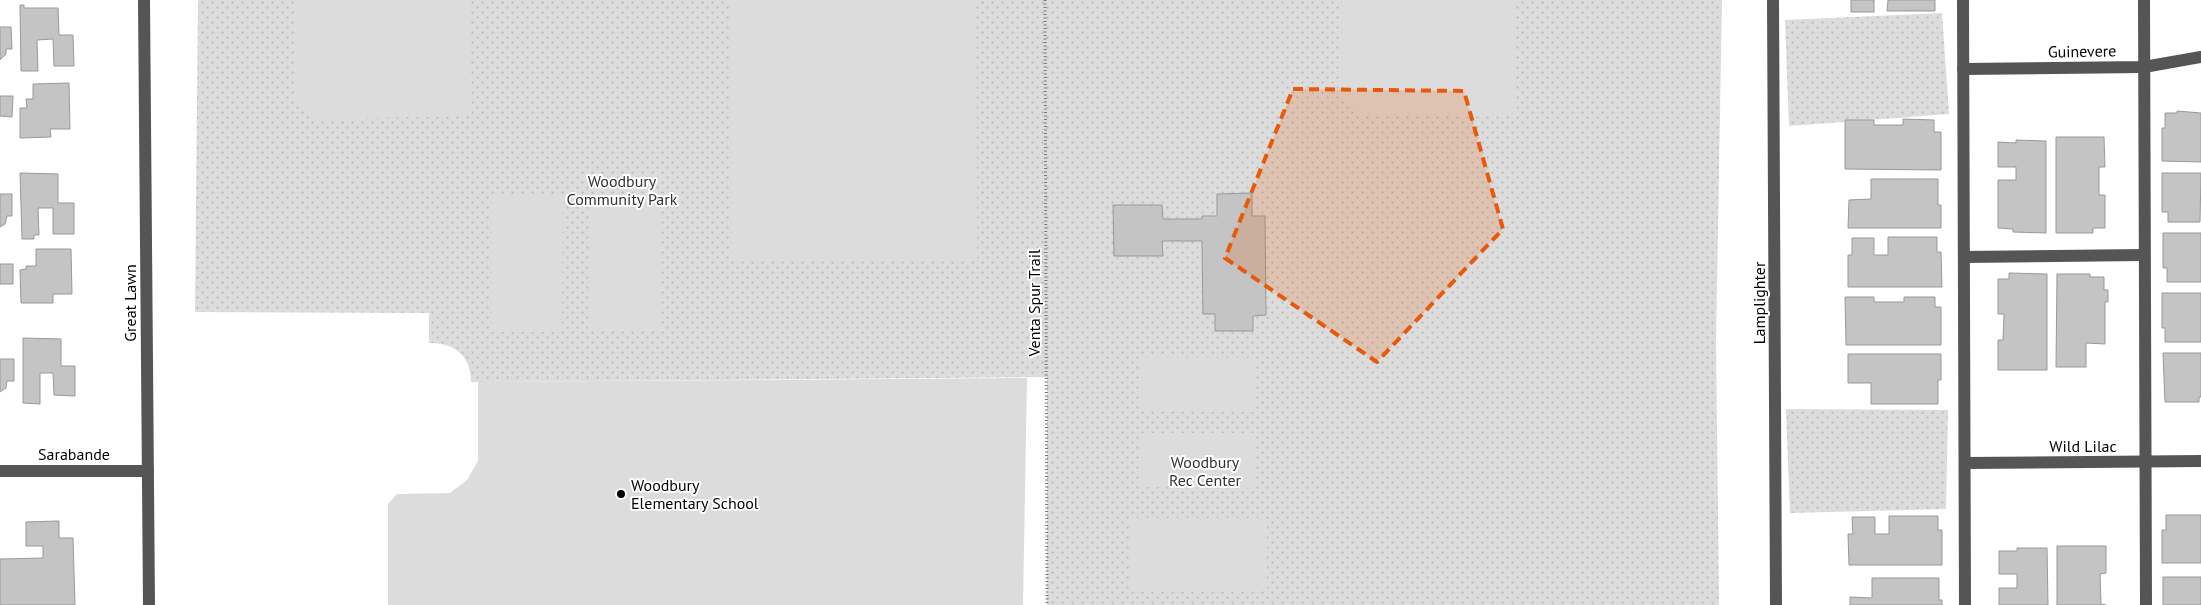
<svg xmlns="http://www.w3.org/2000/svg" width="2201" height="605" viewBox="0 0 2201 605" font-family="'PT Sans',sans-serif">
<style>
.park{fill:url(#park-dots)}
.pitch{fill:#dcdcdc}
.building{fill:#c4c4c4;stroke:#999}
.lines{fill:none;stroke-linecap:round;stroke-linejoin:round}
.path{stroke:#777;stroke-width:3;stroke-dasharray:1 2.5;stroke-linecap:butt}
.minor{stroke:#555;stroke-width:12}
.marked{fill:#e8590c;fill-opacity:0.2;stroke:#e8590c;stroke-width:4;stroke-dasharray:10 6;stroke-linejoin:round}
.poi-dot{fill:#000;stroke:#fff;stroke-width:2}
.labels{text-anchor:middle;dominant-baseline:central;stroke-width:4;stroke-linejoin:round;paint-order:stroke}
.street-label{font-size:16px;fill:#000;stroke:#fff}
.park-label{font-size:16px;fill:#333;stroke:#fff}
.poi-label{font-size:16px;fill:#000;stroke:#fff;text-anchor:start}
</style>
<defs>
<pattern id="park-dots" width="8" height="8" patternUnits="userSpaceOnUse" patternTransform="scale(1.25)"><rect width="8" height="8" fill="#dcdcdc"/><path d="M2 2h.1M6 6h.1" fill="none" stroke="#bbb" stroke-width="1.8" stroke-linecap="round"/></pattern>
</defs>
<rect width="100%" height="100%" fill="#fff"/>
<g class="park">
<path d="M198,0H1722L1716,340L1719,605H1047V377L471,382C471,356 455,343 429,343V313L195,312Z"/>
<polygon points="1942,13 1949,114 1789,126 1785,20"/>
<polygon points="1786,409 1948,410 1946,509 1790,513"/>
</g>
<g class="pitch">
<polygon points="296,0 468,0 470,12 472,116 316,119 295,97"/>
<polygon points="731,0 976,0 977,261 732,261"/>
<polygon points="1342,0 1514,0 1517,113 1362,115 1341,94"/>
<polygon points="492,195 563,196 562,332 492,332"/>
<polygon points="589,195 659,196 659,331 588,331"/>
<polygon points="1140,357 1255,358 1255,412 1140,411"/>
<polygon points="1027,378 1023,605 388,605 388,504 397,494 450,493 467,480 478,461 478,382"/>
<polygon points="1139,433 1254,433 1254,488 1139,487"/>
<polygon points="1130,518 1267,518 1267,591 1130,592"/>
</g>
<g class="building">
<rect x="1851" y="0" width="23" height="12"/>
<polygon points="1888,0 1935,0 1935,11 1887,11"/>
<polygon points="20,5 24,5 24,8 58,8 59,35 73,35 74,66 54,66 53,39 37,40 38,71 21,71"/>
<polygon points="0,27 11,27 12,49 6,49 6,54 0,60"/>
<polygon points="69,83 70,129 50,129 51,137 20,138 20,108 27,108 26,99 33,99 33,84"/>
<polygon points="0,96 13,96 12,117 0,116"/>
<polygon points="2177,111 2201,113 2201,162 2162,161 2162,128 2165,128 2165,113 2177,113"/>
<polygon points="1903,119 1934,120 1934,132 1941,132 1941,170 1845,169 1845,120 1874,120 1874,125 1903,125"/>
<polygon points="2056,137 2104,137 2105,167 2099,167 2099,195 2105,195 2105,228 2093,228 2093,233 2056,233"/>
<polygon points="2016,140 2046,141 2046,233 2013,232 2013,229 1998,228 1998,180 2016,180 2016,167 1998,167 1998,142 2016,143"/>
<polygon points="20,173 58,174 58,203 74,203 74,234 53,234 53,208 38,208 39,235 34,235 34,239 22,239"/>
<polygon points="2162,173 2201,173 2200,222 2168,222 2168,212 2162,212"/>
<polygon points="1871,179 1938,179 1938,205 1941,205 1941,228 1848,228 1849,200 1871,199"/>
<polygon points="1252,193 1252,216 1265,216 1266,315 1253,316 1253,331 1215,331 1215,314 1203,314 1202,241 1162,241 1163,256 1114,256 1113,205 1162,205 1163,219 1202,219 1202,216 1217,216 1217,194"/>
<polygon points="0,194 12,194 12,216 7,216 5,224 0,227"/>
<polygon points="2163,233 2201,233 2201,282 2167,282 2167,268 2163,268"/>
<polygon points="1888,237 1937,237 1937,252 1941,252 1942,287 1848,287 1848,255 1852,255 1852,238 1874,238 1874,255 1888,255"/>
<polygon points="36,249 71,249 72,294 53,294 53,303 21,303 20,270 26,269 26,266 36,266"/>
<rect x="0" y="264" width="13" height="20"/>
<polygon points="2009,273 2047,274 2047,370 1998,370 1998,340 2003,340 2004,314 1998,314 1998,279 2009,279"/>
<polygon points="2057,274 2090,274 2090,277 2104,277 2104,290 2108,290 2108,302 2105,302 2105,344 2086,343 2086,367 2056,367"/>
<polygon points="2162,293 2201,293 2201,342 2165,342 2165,328 2162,328"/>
<polygon points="1845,297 1874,297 1874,302 1904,302 1904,297 1935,297 1935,307 1941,307 1941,345 1846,345"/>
<polygon points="23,338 61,339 61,366 75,366 75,396 54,395 53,373 40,373 40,404 23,403"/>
<polygon points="2163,353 2201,353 2201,397 2199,397 2199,402 2165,402"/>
<polygon points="1848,354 1941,354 1941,380 1938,380 1938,404 1871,404 1871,383 1848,383"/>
<polygon points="0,359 14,359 14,381 7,381 6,388 0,392"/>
<polygon points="2166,515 2201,515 2201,563 2162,563 2162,530 2166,530"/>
<polygon points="1889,516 1938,516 1938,530 1942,530 1942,565 1849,565 1848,534 1853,534 1852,517 1875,517 1875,534 1889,534"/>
<polygon points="59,521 59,538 73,538 75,605 0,605 0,559 43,558 43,546 26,546 26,522"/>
<polygon points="2057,546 2106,546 2106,573 2100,574 2101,604 2106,605 2057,605"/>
<polygon points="2017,548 2047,548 2048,605 1999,605 1999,588 2017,588 2017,574 1999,574 1999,551 2017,551"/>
<rect x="2163" y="577" width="38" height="28"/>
<polygon points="1872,578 1939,578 1939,600 1942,600 1942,605 1850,605 1850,597 1872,598"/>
</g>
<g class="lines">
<polyline class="path" points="1045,0 1047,605"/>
<g class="minor">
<polyline points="144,0 149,605"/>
<polyline points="1773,0 1776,605"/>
<polyline points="1963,0 1965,605"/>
<polyline points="2144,0 2146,605"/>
<polyline points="1963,69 2144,67 2201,57"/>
<polyline points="1964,257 2144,255"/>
<polyline points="1965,463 2201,461"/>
<polyline points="0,471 148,471"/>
</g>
</g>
<path class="marked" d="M1293,89L1464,91L1503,229L1377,362L1225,258Z"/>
<circle class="poi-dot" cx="621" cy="494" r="5"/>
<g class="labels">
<g class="street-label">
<text transform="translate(2082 51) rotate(-1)">Guinevere</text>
<text transform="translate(130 303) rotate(-90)">Great Lawn</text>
<text transform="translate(1034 303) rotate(-90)">Venta Spur Trail</text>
<text transform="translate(1759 303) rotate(-90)">Lamplighter</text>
<text x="2083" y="446">Wild Lilac</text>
<text x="74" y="454">Sarabande</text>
</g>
<g class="park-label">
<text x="622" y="181">Woodbury<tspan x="622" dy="18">Community Park</tspan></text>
<text x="1205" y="462">Woodbury<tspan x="1205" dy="18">Rec Center</tspan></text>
</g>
<g class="poi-label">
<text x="631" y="485">Woodbury<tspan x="631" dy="18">Elementary School</tspan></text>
</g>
</g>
</svg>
